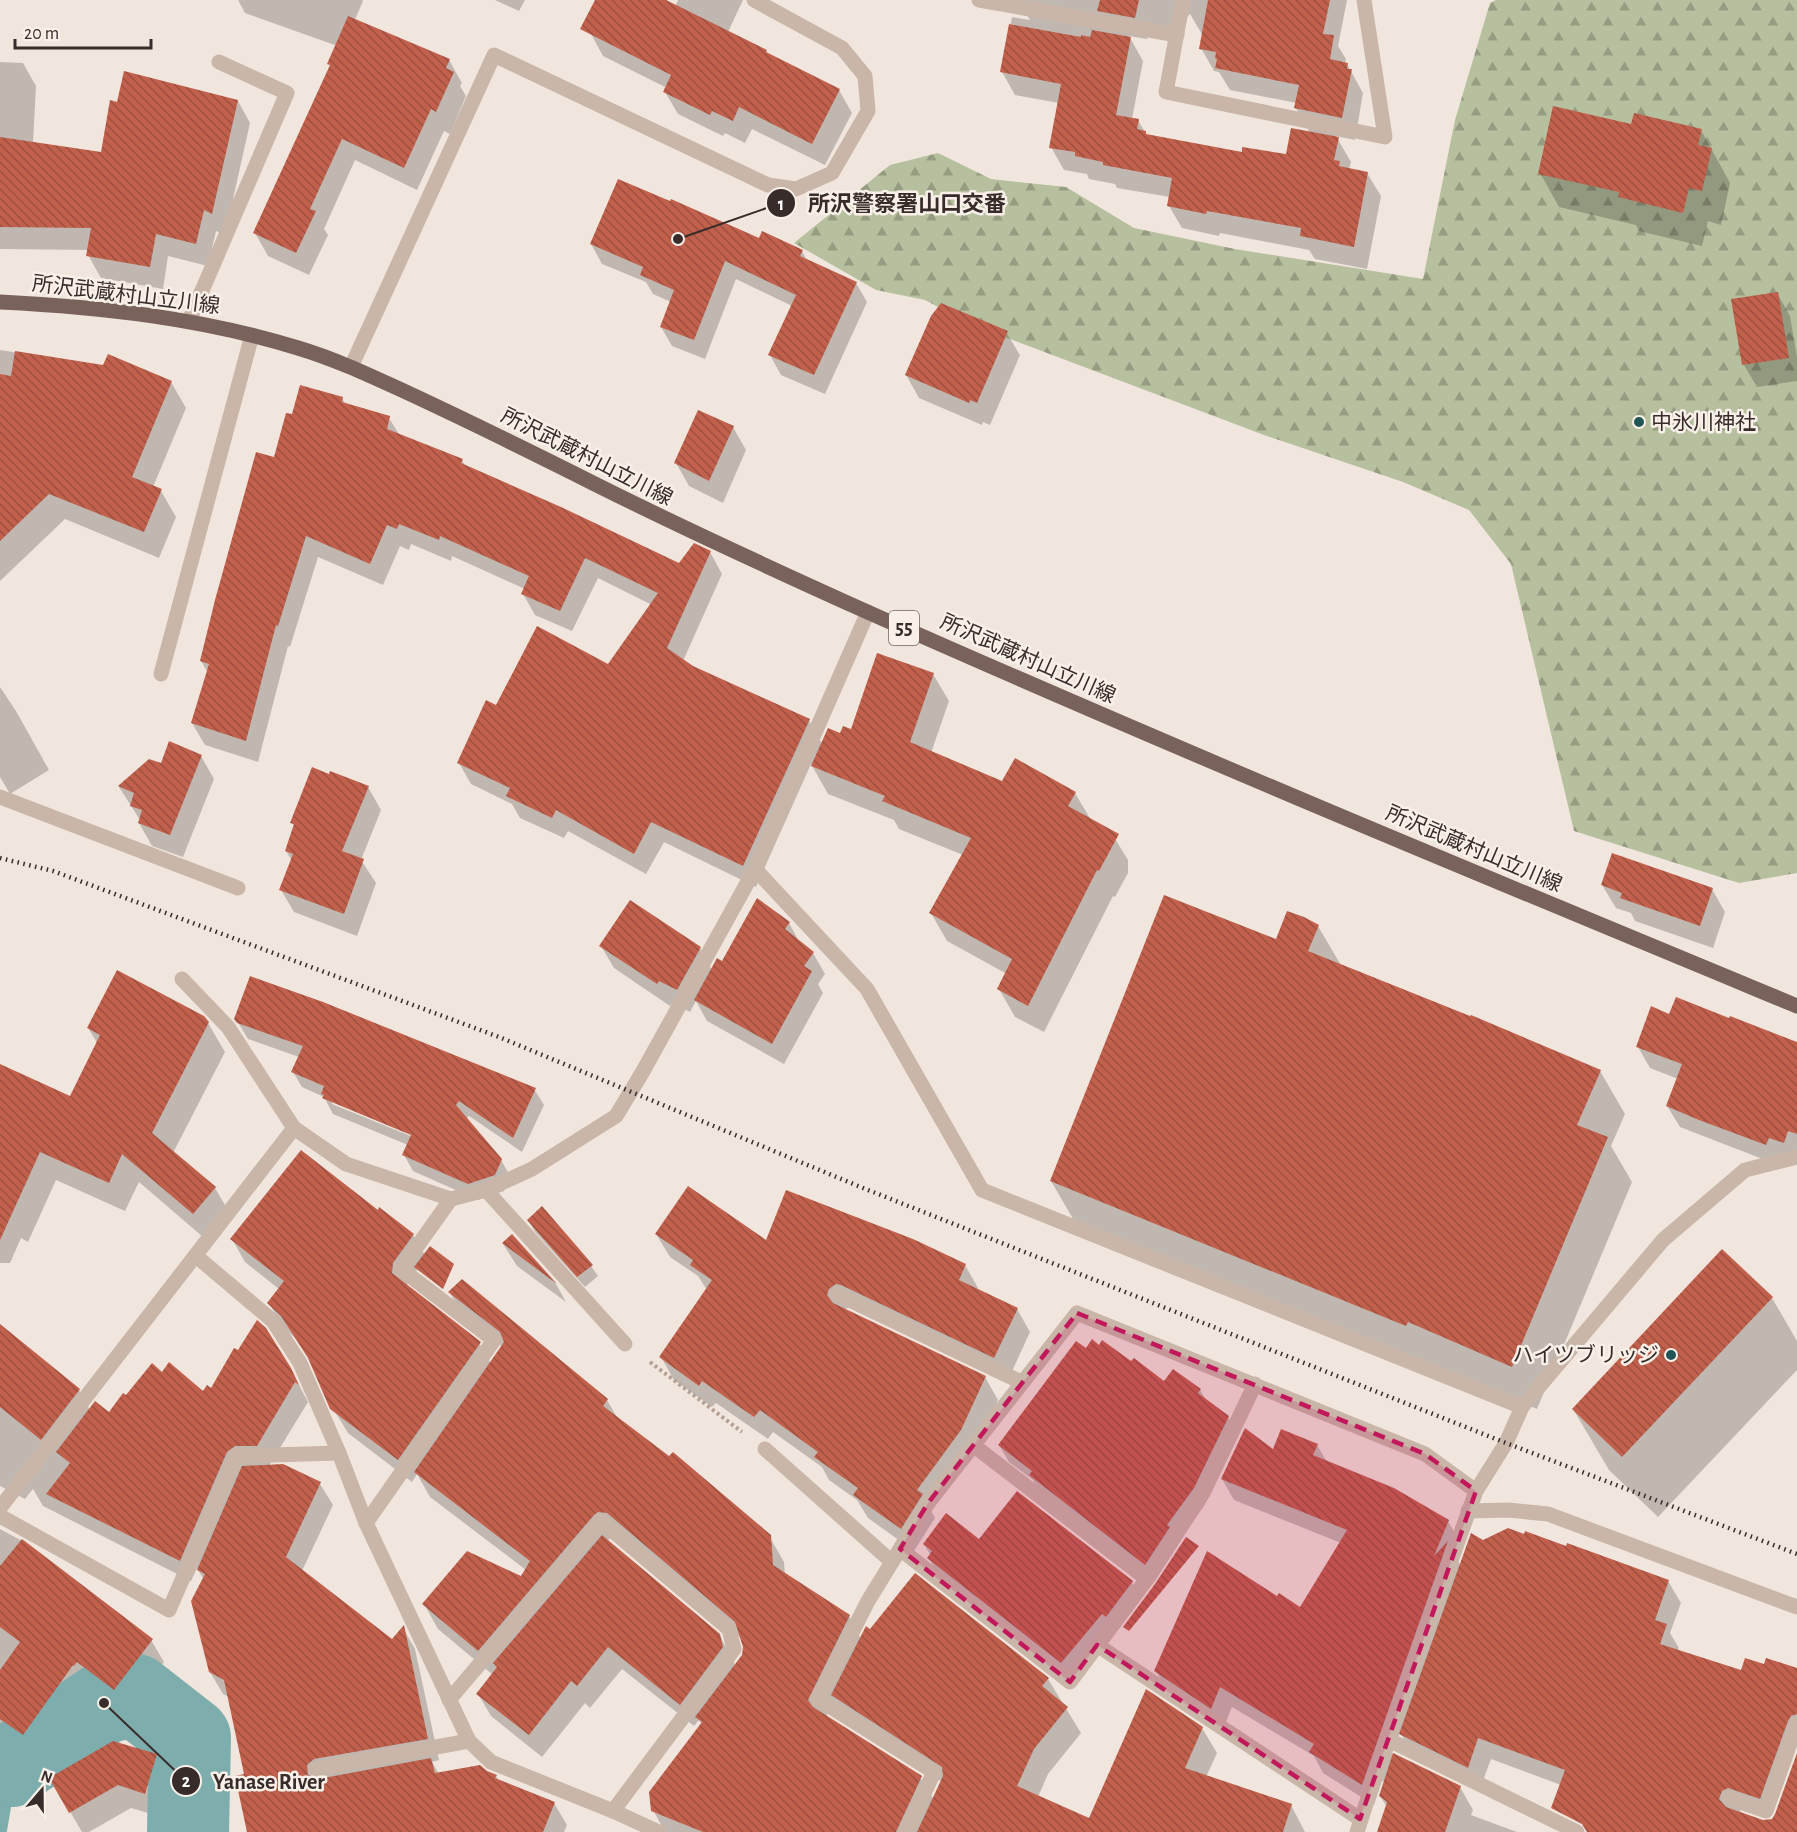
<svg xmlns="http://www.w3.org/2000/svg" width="1797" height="1832" viewBox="0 0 1797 1832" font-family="'Alegreya Sans','Noto Sans JP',sans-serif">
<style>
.forest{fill:url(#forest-firs)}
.shadow{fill:#0003;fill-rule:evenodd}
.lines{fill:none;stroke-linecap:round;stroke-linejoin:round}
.stream{stroke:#7dadac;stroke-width:14}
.river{stroke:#7dadac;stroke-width:82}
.building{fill:url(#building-back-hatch)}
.path{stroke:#b5a094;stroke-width:4;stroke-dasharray:3 3;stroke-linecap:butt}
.minor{stroke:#c9b6a9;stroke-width:15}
.major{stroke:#78625b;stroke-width:15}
.rail{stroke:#372c29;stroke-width:4.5;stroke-dasharray:1.5 4.5;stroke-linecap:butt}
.marked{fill:#c2185b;fill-opacity:0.2;stroke:#c2185b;stroke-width:4.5;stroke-dasharray:12 8;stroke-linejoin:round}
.poi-dot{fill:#205656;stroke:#f9f1e9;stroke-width:2}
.labels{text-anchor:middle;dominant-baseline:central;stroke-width:5;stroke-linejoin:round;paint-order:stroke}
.shield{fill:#f9f1e9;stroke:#716763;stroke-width:1.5}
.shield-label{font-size:20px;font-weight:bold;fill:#372c29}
.street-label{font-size:21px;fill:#372c29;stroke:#f9f1e9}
.poi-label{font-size:21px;fill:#372c29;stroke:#f9f1e9;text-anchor:start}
.leader{fill:none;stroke:#372c29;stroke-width:2}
.callout-dot{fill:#372c29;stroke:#f9f1e9;stroke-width:2}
.mark-label{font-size:18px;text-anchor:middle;font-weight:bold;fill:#fff}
.callout-label{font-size:22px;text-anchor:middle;font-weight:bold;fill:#372c29;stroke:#f9f1e9;stroke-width:5;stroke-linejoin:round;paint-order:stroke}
</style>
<defs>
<pattern id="forest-firs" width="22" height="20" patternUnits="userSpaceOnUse" patternTransform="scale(1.5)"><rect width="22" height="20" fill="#b7c09e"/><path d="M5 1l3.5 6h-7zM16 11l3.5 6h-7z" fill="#969c81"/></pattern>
<pattern id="building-back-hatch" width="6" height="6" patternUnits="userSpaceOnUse" patternTransform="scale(1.5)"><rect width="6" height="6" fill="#c1604c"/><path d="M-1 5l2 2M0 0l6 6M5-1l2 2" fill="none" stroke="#9e4f3f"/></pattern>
</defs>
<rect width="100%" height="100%" fill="#f1e6dd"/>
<polygon class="forest" points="1496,0 1797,0 1797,873 1739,883 1574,831 1511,564 1469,510 1403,482 1264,435 970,324 925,300 876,290 794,243 890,165 938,153 991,179 1066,187 1134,228 1235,249 1423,279 1455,120 1490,3"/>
<g class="shadow">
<polygon points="238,0 362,0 363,1 343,48 245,13"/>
<polygon points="495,0 525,0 519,11"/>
<polygon points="607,0 663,0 675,7 678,0 743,0 728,32 766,51 769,55 839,90 852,113 825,165 752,129 745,143 725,133 723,136 678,114 665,92 667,88 603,56 591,34"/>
<path d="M1018,0H1347L1338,46L1346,59L1345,63L1347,64L1363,93L1355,140L1336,136L1351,162L1349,169L1367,173L1381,196L1367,269L1315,259L1309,250L1220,233L1219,236L1182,228L1169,206L1170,197L1117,188L1115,184L1089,179L1087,174L1064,170L1051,147L1059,103L1015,95L1002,72L1012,17L1030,20ZM1190,14L1203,36L1201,48L1214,71L1219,72L1230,90L1297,103L1296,108L1310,133L1287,156L1243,153L1147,136L1138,120L1132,119L1143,61L1129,36L1147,39L1150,27L1183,34L1187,17Z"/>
<polygon points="382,32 449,60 462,83 460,86 466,96 450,134 444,131 417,190 355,160 324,229 328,235 309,275 268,256 255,233"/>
<polygon points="0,62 23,63 36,86 33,143 102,153 238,101 250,123 225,235 216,231 208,266 168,256 163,289 101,278 88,255 89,250 0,249"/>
<polygon points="1632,126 1701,130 1730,183 1721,225 1708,221 1702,246 1639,231 1636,225 1559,207 1540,173"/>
<polygon points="760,240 802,251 807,261 856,283 867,302 825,394 781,375 770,355 792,306 736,279 705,359 672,346 661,327 671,302 653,294 646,282 602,264 591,244"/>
<polygon points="1777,293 1790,316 1797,357 1797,381 1757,387 1744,365"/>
<polygon points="1006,332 1020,355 990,425 983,422 982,425 919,398 906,375"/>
<polygon points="0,350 104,366 171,382 186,408 153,487 161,491 176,517 159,558 65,519 0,581"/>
<polygon points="342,398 346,405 389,418 400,436 462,460 466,467 680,565 710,552 722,574 683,661 693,667 809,721 822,744 852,731 933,674 949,701 931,753 1003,783 1075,793 1091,820 1111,832 1128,860 1128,873 1115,897 1113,896 1044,1032 1015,1017 999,989 1007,974 947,941 931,913 963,855 899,829 894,820 828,794 811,764 756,887 664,842 646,874 568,831 564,838 520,818 512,804 471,784 459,763 497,707 608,666 652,605 598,578 572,631 535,615 523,594 525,589 452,556 451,561 411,544 409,550 400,546 383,585 318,557 290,647 288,646 258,762 205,745 192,723 208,673 201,661 275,458 293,416"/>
<polygon points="733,427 746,450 723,503 689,486 676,463"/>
<polygon points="0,687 16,711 49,770 10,794 0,777"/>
<polygon points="201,756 214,779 183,857 152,846 139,823 140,820 119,787 161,765"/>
<polygon points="368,787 381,810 361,860 376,883 357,936 294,912 281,890 292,861 286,851 295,827 292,823"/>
<polygon points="1602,885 1712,889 1725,912 1713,948 1635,921 1631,913 1616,908"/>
<polygon points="789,923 800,943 813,953 825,974 818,984 823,993 784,1064 707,1021 696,1001 690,1012 673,1003 670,1006 614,968 601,946 700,948 712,970"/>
<polygon points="1318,926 1342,967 1600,1071 1625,1114 1611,1146 1632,1182 1537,1409 1432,1365 1076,1224 1051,1181 1277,941"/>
<polygon points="1670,1016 1797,1044 1797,1161 1778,1165 1680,1127 1667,1106 1678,1079 1650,1068 1638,1047"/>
<path d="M236,1019L534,1089L544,1105L522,1152L469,1116L466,1119L501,1160L510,1176L504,1191L478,1200L413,1171L404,1155L408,1145L333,1114L324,1097L302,1087L293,1072L299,1057L248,1039ZM332,1101L419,1136L418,1139L332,1104Z"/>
<polygon points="208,1023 225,1052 173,1153 215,1188 232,1217 210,1243 139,1182 125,1211 56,1180 28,1242 21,1238 10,1263 0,1263 0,1066 71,1098 98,1044 88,1028"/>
<path d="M378,1212L413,1235L426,1257L406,1286L479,1343L491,1364L503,1347L464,1318L450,1293L462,1281L607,1400L618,1419L769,1536L784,1562L785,1575L849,1616L861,1639L1048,1679L1081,1733L1048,1774L1038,1797L1089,1820L1202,1728L1217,1753L1206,1777L1291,1805L1305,1832H665L653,1810L702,1725L699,1720L694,1726L622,1669L590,1708L585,1703L542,1757L491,1716L478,1694L493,1675L438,1629L424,1604L522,1578L526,1570L430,1497L417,1474L412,1482L348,1433L334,1410L314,1366L296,1339L282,1326L269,1303L279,1289L245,1262L232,1239ZM613,1536L623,1538L742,1639L745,1652L735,1666L733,1659L719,1635L607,1541ZM835,1700L847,1721L942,1782L934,1800L920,1777L826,1717Z"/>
<polygon points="529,1221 591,1266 598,1276 585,1287 535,1232"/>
<polygon points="656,1234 767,1242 965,1265 978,1288 977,1290 1017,1309 1030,1332 1008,1380 849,1307 844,1310 985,1377 998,1400 974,1453 931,1511 935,1518 914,1551 868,1518 857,1500 829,1480 822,1467 773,1432 768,1439 716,1403 712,1407 674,1380 661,1357 707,1290 698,1276 670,1257"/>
<polygon points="512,1236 556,1284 566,1302 517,1266 503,1244"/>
<polygon points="1722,1251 1772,1298 1797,1341 1797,1370 1658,1517 1609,1470 1573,1409"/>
<polygon points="0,1326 79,1390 90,1410 109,1414 126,1397 162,1374 204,1393 290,1368 308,1402 269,1466 320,1484 333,1505 302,1571 392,1641 403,1628 415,1649 439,1760 432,1762 439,1774 486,1772 496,1776 499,1782 554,1803 567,1825 564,1832 248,1832 246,1775 229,1697 223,1694 210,1672 204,1580 197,1568 191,1581 43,1506 33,1489 25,1499 0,1486"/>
<polygon points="1099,1347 1164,1383 1200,1390 1206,1400 1228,1417 1238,1434 1204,1506 1177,1543 1178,1545 1155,1581 1040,1493 1033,1480 1009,1462 999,1445 1086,1350"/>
<polygon points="1317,1445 1327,1462 1448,1521 1460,1542 1454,1555 1461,1566 1483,1542 1668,1581 1681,1603 1670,1633 1679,1648 1677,1651 1742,1672 1797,1683 1797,1724 1763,1817 1741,1810 1738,1813 1753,1832 1611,1832 1561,1785 1491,1759 1480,1789 1414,1756 1400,1732 1392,1754 1460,1787 1473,1810 1471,1815 1517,1832 1382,1832 1387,1807 1380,1796 1385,1782 1382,1781 1374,1805 1323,1773 1314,1756 1232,1707 1223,1729 1168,1692 1156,1671 1278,1598 1301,1609 1341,1543 1234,1500 1222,1479 1274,1452"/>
<polygon points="0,1529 26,1543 151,1640 164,1662 126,1711 90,1683 87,1687 85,1685 37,1755 15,1717 12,1739 0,1731"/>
<polygon points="979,1542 1132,1582 1141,1598 1071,1678 938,1574 929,1558 931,1556 924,1544"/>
<polygon points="156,1756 169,1778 158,1816 131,1808 89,1832 82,1832 51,1779"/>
</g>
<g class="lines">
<polyline class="stream" points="0,1830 11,1766"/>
<polyline class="river" points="0,1764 11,1766 104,1703 135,1695 190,1738 188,1832"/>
</g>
<g class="building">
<polygon points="595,0 666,0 767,50 766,52 840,89 812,144 739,107 733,121 712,111 710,115 663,92 671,75 580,29"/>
<polygon points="1100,0 1139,0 1135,18 1097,11"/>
<polygon points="1208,0 1330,0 1323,34 1334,35 1330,59 1348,63 1347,69 1352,69 1342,118 1294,108 1299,85 1215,68 1217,59 1215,58 1216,52 1199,49"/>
<polygon points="348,16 450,59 446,68 454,72 436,112 431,109 404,168 342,139 310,209 316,211 296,253 253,233 330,65 327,64"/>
<polygon points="1009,24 1081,37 1081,35 1090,37 1092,30 1131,37 1116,115 1139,119 1137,129 1146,131 1146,134 1242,152 1242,147 1286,154 1291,128 1339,137 1334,160 1340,161 1339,166 1368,172 1354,247 1300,236 1301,228 1207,211 1206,214 1167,206 1172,178 1103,165 1103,162 1075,156 1075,152 1049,148 1061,84 1000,72"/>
<polygon points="124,71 238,100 212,214 204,210 196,244 156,234 150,267 86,256 91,228 0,227 0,137 101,152 110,100 117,102"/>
<polygon points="1553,106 1631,124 1634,113 1702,129 1698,145 1712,148 1702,191 1689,188 1683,213 1618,197 1619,192 1538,174"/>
<polygon points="618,179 670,201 671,199 759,238 762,231 803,250 800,256 857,282 814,375 768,355 796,295 725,261 694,340 660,327 674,290 640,275 643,267 590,244"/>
<polygon points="1778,292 1789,358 1742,365 1731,299"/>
<polygon points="941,303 1008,331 977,403 970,400 969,403 905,375 931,316"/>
<polygon points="15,351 103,365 108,354 172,381 132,477 162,489 144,532 49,494 0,541 0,374 11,376"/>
<polygon points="300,385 343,397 342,402 390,416 387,429 463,459 461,463 561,507 679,563 694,543 711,551 667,648 693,666 810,719 743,866 651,822 634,854 556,810 552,818 506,796 510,788 457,763 486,700 496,705 537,626 608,664 658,593 585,558 560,611 521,594 529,576 440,536 439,540 399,524 397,529 387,525 370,564 306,536 278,626 276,625 246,741 191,723 209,664 200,661 215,600 256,452 274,457 286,413 292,414"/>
<polygon points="698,410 734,426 709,481 674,463"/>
<polygon points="877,653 934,673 910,742 1002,781 1015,758 1076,792 1068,806 1119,834 1099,871 1097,870 1028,1006 997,989 1012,959 929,913 971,838 882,801 885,796 811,766 828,728 840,733 843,726 851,729"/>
<polygon points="169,741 202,755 170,835 138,823 142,810 130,806 134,793 118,786 149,759 161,763"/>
<polygon points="312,767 329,774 330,771 369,786 342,851 364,859 344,914 279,890 293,854 285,851 294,824 290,823"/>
<polygon points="1612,853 1713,888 1700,926 1620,898 1622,893 1601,885"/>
<polygon points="1164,895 1276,939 1287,911 1304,917 1319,925 1308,951 1470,1016 1471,1015 1601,1070 1577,1125 1608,1137 1512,1367 1408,1322 1406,1326 1050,1181"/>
<polygon points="757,898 790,922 785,929 814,952 804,966 812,971 772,1044 694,1000 717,958 722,961"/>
<polygon points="630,900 701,947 677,990 659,981 657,984 599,946"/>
<polygon points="117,970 204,1016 209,1022 152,1133 216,1187 193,1214 122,1154 109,1183 40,1152 0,1240 0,1064 70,1096 100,1035 87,1028"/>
<polygon points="250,976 323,1002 536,1088 513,1138 459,1101 456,1105 502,1159 495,1175 468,1184 402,1155 411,1135 322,1098 324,1095 321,1094 324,1086 291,1072 303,1046 237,1023 234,1019"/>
<polygon points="1676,997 1729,1018 1730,1016 1797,1042 1797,1134 1788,1131 1784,1143 1769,1138 1766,1145 1699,1120 1666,1106 1682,1064 1636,1047 1651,1006 1669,1014"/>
<polygon points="301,1150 378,1210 379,1207 414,1234 393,1263 392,1273 481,1342 398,1460 330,1409 308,1358 281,1316 267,1303 284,1281 230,1239"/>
<polygon points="688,1186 766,1240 786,1190 913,1239 966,1264 959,1280 1018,1308 994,1358 841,1285 836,1284 829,1289 827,1295 833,1303 986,1376 961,1430 917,1490 923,1494 901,1529 853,1495 858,1488 814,1457 818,1452 760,1410 754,1417 702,1381 699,1386 659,1357 712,1280 690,1265 693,1260 655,1234"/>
<polygon points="542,1206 593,1265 577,1277 527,1220"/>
<polygon points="512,1234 557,1284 502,1243"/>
<polygon points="430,1246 454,1264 443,1289 414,1267"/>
<polygon points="1722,1249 1773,1297 1622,1457 1572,1409"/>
<polygon points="462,1279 608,1399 603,1406 669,1456 673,1452 771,1535 773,1565 850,1615 808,1700 813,1707 922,1776 896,1832 703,1832 651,1811 649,1792 702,1722 695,1717 742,1655 743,1647 735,1622 607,1513 598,1512 594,1515 478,1651 422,1604 467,1551 521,1576 530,1561 414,1472 504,1342 500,1332 448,1292"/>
<polygon points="257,1320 266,1328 291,1368 299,1385 295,1382 257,1446 235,1446 227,1452 180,1561 46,1494 70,1463 56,1452 95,1401 109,1412 123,1393 126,1395 152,1363 162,1372 169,1362 203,1391 207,1385 211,1388 234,1348 238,1350"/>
<polygon points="0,1324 80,1389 41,1440 0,1407"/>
<polygon points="1092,1339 1099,1345 1102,1340 1131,1361 1134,1358 1164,1381 1173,1369 1201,1389 1198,1393 1229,1416 1194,1488 1167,1525 1170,1527 1145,1565 1029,1475 1032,1471 998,1445 1076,1341 1086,1348"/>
<polygon points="1245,1428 1273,1449 1281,1429 1318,1444 1313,1455 1394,1488 1449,1520 1434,1556 1448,1541 1362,1785 1309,1752 1314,1744 1220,1687 1211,1709 1154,1671 1207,1551 1277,1596 1279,1593 1300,1607 1347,1530 1221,1479"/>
<polygon points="283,1464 321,1482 286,1557 392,1639 404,1625 428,1739 314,1759 307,1765 308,1775 318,1779 431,1758 435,1773 480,1765 487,1771 497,1775 495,1778 555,1802 543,1832 247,1832 235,1776 244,1774 224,1680 209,1672 191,1601 205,1574 197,1570 242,1466"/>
<polygon points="1017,1491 1133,1581 1106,1617 1102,1614 1061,1663 927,1558 932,1551 923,1544 946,1513 979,1539"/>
<polygon points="1508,1528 1524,1534 1525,1531 1566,1546 1567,1543 1669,1580 1655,1620 1667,1624 1660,1644 1741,1670 1745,1658 1764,1664 1766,1658 1797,1668 1797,1714 1791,1716 1788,1721 1760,1799 1728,1788 1722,1791 1719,1799 1726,1807 1763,1820 1772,1819 1775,1814 1797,1753 1797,1832 1587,1832 1582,1824 1551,1808 1565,1770 1478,1738 1468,1768 1399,1734 1471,1533 1483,1540"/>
<polygon points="602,1535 720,1634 723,1647 680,1705 608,1647 577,1686 571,1681 529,1735 476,1694 497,1667 493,1663"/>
<polygon points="1186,1537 1199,1546 1129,1631 1123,1627 1155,1584"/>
<polygon points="22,1539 153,1639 114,1690 77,1662 74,1666 73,1665 23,1735 0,1719 0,1670 20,1642 0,1627 0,1566"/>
<polygon points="915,1573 1049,1678 1042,1686 1068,1707 1034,1749 1017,1786 1089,1818 1146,1689 1203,1727 1185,1768 1292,1804 1283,1832 917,1832 943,1776 942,1767 831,1695 866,1626 870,1629"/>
<polygon points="113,1741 157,1754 145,1794 118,1785 69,1813 49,1778"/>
<polygon points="1393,1753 1461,1786 1445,1832 1377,1832 1387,1802 1379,1796"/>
</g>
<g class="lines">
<polyline class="path" points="650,1362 742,1432"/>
<g class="minor">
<polyline points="979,0 1177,35"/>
<polyline points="1183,0 1166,92 1385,137 1364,0"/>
<polyline points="189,321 287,93 219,62"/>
<polyline points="351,367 494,55 768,185 796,189 832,173 868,111 865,76 842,48 754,0"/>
<polyline points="161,674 252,335"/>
<polyline points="0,797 238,888"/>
<polyline points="755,869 867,989 982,1190 1522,1407"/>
<polyline points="182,979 228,1027 294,1128 346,1164 451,1199 486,1190 532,1169 616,1116 642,1073 755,869 868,612"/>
<polyline points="486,1190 625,1344"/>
<polyline points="196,1256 273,1321 300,1363 339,1453 366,1523 469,1741 491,1762 613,1811 659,1832"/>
<polyline points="837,1294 1021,1382"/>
<polyline points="973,1445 1147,1579"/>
<polyline points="765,1449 892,1562 928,1503 1077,1313 1425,1454 1476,1491"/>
<polyline points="0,1508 294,1128"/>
<polyline points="1468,1511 1508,1510 1548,1514 1797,1607"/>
<polyline points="0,1516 169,1610 236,1456 339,1453"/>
<polyline points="366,1523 494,1340 401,1269 451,1199"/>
<polyline points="900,1549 1070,1682 1147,1579 1203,1493 1255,1384"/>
<polyline points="892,1562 868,1601 818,1699 934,1772 906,1832"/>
<polyline points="1097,1645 1360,1819"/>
<polyline points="449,1700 601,1521 729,1629 734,1649 613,1811"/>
<polyline points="1387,1739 1577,1832"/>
<polyline points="316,1769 469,1741"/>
<polyline points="1729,1798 1766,1811 1797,1724"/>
<polyline points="1357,1832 1387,1739 1476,1491 1506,1443 1522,1407 1663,1240 1745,1170 1797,1157"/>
</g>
<path class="major" d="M0,302C101,307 201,318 298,348C335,359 371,376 406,392C462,418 517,445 573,473C671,523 772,569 872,614C1178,750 1488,878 1797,1006"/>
<polyline class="rail" points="0,858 53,871 499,1037 863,1188 1506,1443 1797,1554"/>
</g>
<path class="marked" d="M1077,1313L1425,1454L1476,1491L1360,1819L1097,1645L1070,1682L900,1549L928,1503Z"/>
<g class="poi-dot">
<circle cx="1639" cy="422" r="6"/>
<circle cx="1671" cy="1355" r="6"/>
</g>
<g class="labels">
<rect class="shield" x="889" y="611" width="30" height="34" rx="4.5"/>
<g class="shield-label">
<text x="904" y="628">55</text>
</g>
<g class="street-label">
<text transform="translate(126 295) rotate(7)">所沢武蔵村山立川線</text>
<text transform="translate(587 457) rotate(27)">所沢武蔵村山立川線</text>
<text transform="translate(1028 659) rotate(24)">所沢武蔵村山立川線</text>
<text transform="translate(1474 849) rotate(23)">所沢武蔵村山立川線</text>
</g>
<g class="poi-label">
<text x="1651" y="422">中氷川神社</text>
<text x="1659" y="1355" text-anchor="end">ハイツブリッジ</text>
</g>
</g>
<path class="leader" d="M678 239L781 203M104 1703L186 1781"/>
<g class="callout-dot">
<circle cx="678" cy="239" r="6"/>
<circle cx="104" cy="1703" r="6"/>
<circle cx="781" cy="203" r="15"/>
<circle cx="186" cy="1781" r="15"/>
</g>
<g class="mark-label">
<text x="781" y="210">1</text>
<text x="186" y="1787">2</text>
</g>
<g class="callout-label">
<text x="907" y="211">所沢警察署山口交番</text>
<text x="269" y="1789">Yanase River</text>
</g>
<g transform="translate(42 1790) rotate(20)" stroke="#f9f1e9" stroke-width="4.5" paint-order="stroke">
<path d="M0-4.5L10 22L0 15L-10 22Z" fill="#372c29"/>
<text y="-9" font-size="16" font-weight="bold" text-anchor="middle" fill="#372c29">N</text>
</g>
<path d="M15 39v9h136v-9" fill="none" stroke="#372c29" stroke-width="3"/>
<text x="24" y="39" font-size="18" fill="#372c29" stroke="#f9f1e9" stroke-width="4.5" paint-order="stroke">20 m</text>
</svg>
